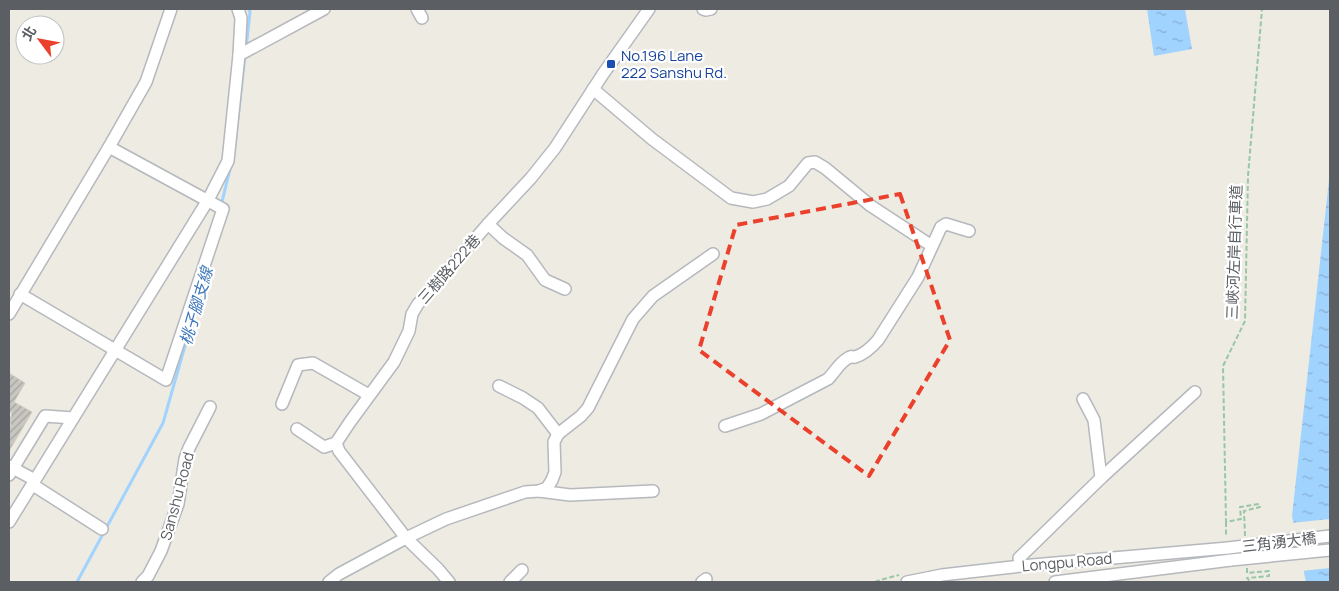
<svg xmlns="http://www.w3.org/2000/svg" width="1339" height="591" viewBox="0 0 1339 591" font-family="Manrope,'Noto Sans TC',sans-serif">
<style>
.water{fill:url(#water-ripples)}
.pier{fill:#eeebe2}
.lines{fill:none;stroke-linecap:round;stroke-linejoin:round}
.stream{stroke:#a1d3ff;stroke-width:3}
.building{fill:url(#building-hatch);stroke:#d2cdc1}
.minor-casing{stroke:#b5b8bd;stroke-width:14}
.path{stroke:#98c6a6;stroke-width:2;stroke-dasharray:5 2.5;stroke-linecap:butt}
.minor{stroke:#fff;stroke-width:11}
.minor-bridge-casing{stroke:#b5b8bd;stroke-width:14;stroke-linecap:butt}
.minor-bridge{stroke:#fff;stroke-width:11}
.marked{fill:none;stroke:#ea402c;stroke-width:4;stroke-dasharray:10 6;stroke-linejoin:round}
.transit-dot{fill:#1a4fb4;stroke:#fff;stroke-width:2}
.labels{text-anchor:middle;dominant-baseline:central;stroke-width:4.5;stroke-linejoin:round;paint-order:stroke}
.transit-label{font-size:15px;fill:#164399;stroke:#fff;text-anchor:start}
.street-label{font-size:15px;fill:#5b5e63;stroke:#fff}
.water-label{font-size:16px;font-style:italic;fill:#4079ba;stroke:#fff}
</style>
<defs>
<pattern id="water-ripples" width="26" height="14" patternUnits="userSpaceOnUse" patternTransform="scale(1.25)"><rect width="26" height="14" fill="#a1d3ff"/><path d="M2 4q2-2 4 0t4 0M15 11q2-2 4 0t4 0" fill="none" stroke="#86aed2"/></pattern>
<pattern id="building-hatch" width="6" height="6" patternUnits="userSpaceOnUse" patternTransform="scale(1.25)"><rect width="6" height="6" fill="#c8c6c0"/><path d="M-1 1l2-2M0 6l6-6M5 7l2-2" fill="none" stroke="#a5a4a0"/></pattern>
</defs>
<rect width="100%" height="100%" fill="#eeebe2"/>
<g class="water">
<polygon points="1147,9 1185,9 1192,49 1154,56"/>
<polygon points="1330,171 1330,582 1306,582 1292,516"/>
</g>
<polygon class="pier" points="1330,519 1330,568 1301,571 1291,523"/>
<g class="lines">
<g class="stream">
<polyline points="246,49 250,12 249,9"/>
<polyline points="235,145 245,55"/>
<polyline points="221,206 230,169"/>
<polyline points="77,582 163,423 198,300"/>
</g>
</g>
<polygon class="building" points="9,373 25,383 14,402 32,412 9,451 9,430 11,426 10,420 12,413 9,411"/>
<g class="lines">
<g class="minor-casing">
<g id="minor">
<polyline points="417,9 422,18"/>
<polyline points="703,9 706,10 711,9"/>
<polyline points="239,55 324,9"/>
<polyline points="593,89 652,139 731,198 753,202 767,199 789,186 808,163 815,162 825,168 871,206 932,246"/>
<polyline points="488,224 503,238 527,255 545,280 565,289"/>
<polyline points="20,294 166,380 223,209 109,147"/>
<polyline points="9,314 109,147 146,82 171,9"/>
<polyline points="499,386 523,398 538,408 558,434"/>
<polyline points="1083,399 1094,420 1101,478"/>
<polyline points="282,404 298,365 313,363 369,395"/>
<path d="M725,426L761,414L828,379C835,372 839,363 848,358C854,355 849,358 855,357C865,354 872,347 878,340L918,277L941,227L946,224L969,231"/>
<polyline points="297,429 324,447 336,443"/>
<polyline points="9,466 35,480"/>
<polyline points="9,475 45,416 73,418"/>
<polyline points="33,485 102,529"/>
<polyline points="539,491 570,495 653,491"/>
<polyline points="9,522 208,200 228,161 239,55 241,18 238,9"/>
<polyline points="1021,566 1019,558 1101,478 1195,392"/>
<polyline points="142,582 148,576 161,551 178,504 185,459 189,448 210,407"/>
<polyline points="329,582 339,574 406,538 446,519 525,492 539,491 547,488 552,480 555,472 554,442 558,434 581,416 588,408 633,319 653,296 713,254"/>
<polyline points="449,582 438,569 406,538 339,451 336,443 350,422 394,362 409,331 412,314 418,304 488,224 531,178 555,148 603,74 649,9"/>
<polyline points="510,582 522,570"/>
<polyline points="702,582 706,579"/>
<polyline points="907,582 942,575 1021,566 1228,548"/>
<polyline points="1055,582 1231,560"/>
</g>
</g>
<g class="path">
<polyline points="1226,522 1226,537"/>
<polyline points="1245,536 1244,511 1260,507 1259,504 1240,507 1241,519 1226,522 1223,366 1245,321 1248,176 1262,9"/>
<polyline points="1247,568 1247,573 1269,571 1269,576 1247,578 1251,582"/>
<polyline points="875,582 880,580 899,575"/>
</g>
<use href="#minor" class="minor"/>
<g class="minor-bridge-casing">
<g id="minor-bridge">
<polyline points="1228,548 1330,536"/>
<polyline points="1231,560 1330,550"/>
</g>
</g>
<use href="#minor-bridge" class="minor-bridge"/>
</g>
<path class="marked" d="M900,194L950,340L869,476L699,350L736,225Z"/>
<rect class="transit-dot" x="606" y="59" width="10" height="10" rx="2.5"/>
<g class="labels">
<g class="transit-label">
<text x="621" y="55">No.196 Lane<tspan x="621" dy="17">222 Sanshu Rd.</tspan></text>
</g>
<g class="street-label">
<text transform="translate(1234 252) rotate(-88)">三峽河左岸自行車道</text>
<text transform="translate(449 269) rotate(-49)">三樹路222巷</text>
<text transform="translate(177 496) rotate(-75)">Sanshu Road</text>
<text transform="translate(1279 542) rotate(-7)">三角湧大橋</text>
<text transform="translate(1067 562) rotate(-5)">Longpu Road</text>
</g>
<g class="water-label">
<text transform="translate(196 306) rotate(-74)">桃子腳支線</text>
</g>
</g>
<rect width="1339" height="591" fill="none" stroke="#5b5e63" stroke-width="20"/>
<g transform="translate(40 40) rotate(302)"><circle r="24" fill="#ffffff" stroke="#bdbfc1"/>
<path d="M0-4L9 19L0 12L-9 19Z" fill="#ea402c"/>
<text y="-8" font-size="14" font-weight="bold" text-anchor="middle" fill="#5b5e63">北</text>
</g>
</svg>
